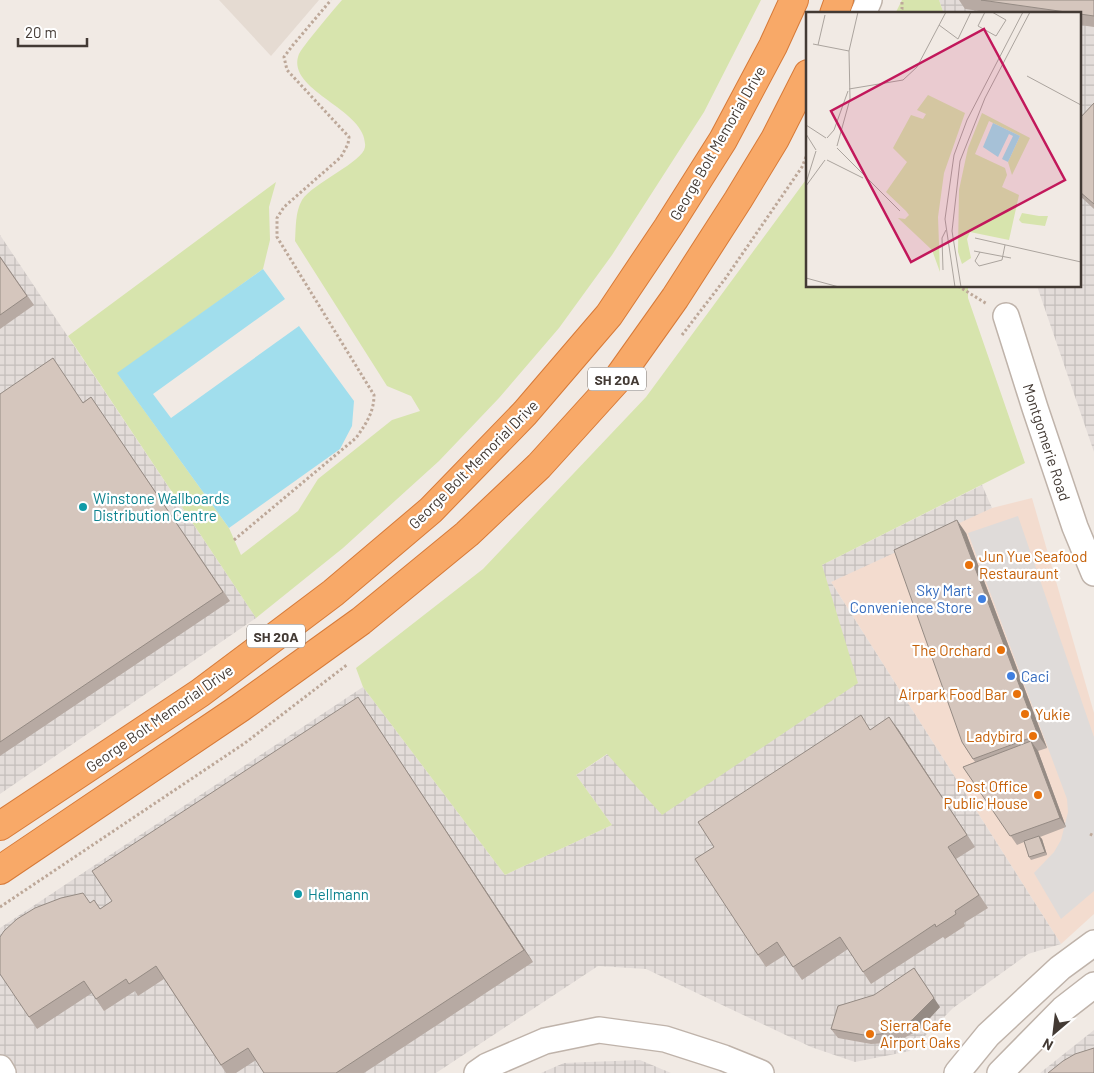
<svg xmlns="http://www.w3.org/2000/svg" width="1094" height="1073" viewBox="0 0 1094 1073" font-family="Barlow,sans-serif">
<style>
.residential{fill:#e5dbd2}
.commercial{fill:#f3dccf}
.industrial{fill:url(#industrial-grid)}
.green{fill:#d7e4ad}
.parking{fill:#dfdbd9}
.water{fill:#a1deed}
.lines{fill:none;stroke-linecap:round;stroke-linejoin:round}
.minor-casing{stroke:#bfb3aa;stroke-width:28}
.highway-casing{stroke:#d77a38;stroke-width:30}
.path{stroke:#bda899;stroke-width:3;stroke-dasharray:2.5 2.5;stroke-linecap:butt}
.minor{stroke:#fff;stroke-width:25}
.highway{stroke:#f8a968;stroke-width:28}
.wall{fill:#b7aaa3}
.shaded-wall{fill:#958b84}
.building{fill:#d5c6bd;stroke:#958b84}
.culture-dot{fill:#0f9aa8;stroke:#fff;stroke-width:2}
.food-dot{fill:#e8710a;stroke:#fff;stroke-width:2}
.shop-dot{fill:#3f7fe0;stroke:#fff;stroke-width:2}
.labels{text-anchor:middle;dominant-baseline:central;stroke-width:4.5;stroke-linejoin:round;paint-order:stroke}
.shield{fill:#fff;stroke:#7b7571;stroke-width:1}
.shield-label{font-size:14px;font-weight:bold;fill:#433a34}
.street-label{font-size:15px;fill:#433a34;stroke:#fff}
.culture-label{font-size:15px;fill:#0d838f;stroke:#fff;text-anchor:start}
.food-label{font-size:15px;fill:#c56008;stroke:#fff;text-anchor:end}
.shop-label{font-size:15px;fill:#366cbe;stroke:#fff;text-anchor:end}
.inset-road{fill:none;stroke:#aba49e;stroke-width:1}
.view{fill:#c2185b;fill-opacity:0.15;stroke:#c2185b;stroke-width:2.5}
.inset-edge{fill:none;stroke:#433a34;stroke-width:2.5}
</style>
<defs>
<pattern id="industrial-grid" width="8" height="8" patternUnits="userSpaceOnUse" patternTransform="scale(1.25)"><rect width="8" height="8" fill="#e3dcd9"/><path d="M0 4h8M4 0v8" fill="none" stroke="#c4bebb"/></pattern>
</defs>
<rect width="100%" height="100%" fill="#f1eae4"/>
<polygon class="residential" points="219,0 319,0 271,56"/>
<polygon class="commercial" points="1032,498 1094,713 1094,914 1061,944 831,582 892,545 992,508"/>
<g class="industrial">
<polygon points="939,0 1094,0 1094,452 1037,286 1080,286 1080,14 944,14"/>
<polygon points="0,235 256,618 0,794"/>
<polygon points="982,485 992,508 831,582 1061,944 1028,954 953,1008 910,1051 855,1062 811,1047 646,969 598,966 436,1073 0,1073 0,928 363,687 505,875 612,825 576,775 608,754 822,565"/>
<polygon points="1094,1030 1094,1073 1040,1073"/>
<polygon points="640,1060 671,1073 541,1073 564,1063"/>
</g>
<g class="green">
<path d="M342,0H761L704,112L612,255L559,328L499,398L439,461L343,548L256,618L68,336L276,182L269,207L270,240L263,269L118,374L229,528L241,555L298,511L318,479L392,420L420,411L411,396L387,386L295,241C296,228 295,212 302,200C313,183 363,162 365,147C369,109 284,91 299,54C301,50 305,45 308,41C319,27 330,14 342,0Z"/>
<polygon points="902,0 939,0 944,14 895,14"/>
<polygon points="808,177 808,286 968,286 968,298 1025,463 822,565 858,683 662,815 607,754 576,775 612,825 505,875 363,687 356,668 483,569 646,397"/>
</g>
<polygon class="parking" points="1018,516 1094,737 1094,891 1061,919 1034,873 1054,852 1061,840 1068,812 1067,799 968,533"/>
<polygon class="water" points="263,269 285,299 153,394 171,418 299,326 354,401 352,426 340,449 229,528 117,373"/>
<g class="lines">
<g class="minor-casing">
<g id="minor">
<polyline points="863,14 869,0"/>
<polyline points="1006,316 1035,408 1075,527 1094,573"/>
<polyline points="0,1068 3,1073"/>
<polyline points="477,1073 487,1066 545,1041 599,1030 665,1039 724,1058 761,1073"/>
<polyline points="957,1073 988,1035 1060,968 1094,943"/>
<polyline points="1000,1073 1063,1009 1094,985"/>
</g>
</g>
<g class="highway-casing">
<g id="highway">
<polyline points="834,14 839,0"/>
<polyline points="0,826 200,693 333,593 431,510 525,413 609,315 668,227 723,140 773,46 794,0"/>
<polyline points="0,870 240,708 361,621 467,534 539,466 616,381 675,298 738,200 775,139 808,74"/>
</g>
</g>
<g class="path">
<polyline points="900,14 902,9 902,0"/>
<polyline points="958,286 987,304"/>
<polyline points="682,335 725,279 802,167 808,152"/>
<path d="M234,540L356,438C366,424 374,412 374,395L277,237V218L284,207L341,157L348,144L349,137L287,70L284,57L293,45L331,0"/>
<polyline points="1090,834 1094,836"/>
<polyline points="0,907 245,743 348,664"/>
</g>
<use href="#minor" class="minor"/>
<use href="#highway" class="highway"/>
</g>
<g class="wall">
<polygon points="959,0 1094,0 1094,27 1080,25 1080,14 1000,14 965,9"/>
<polygon points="1094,103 1094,209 1080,196 1080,118"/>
<polygon points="0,256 34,305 0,329"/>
<polygon points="0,394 83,402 91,397 230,601 0,756"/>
<polygon points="966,533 1047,748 1038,751 1066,827 1040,837 1042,839 1047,855 1031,860 1029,857 1024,842 1017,845 963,767 975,762 962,742"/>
<polygon points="358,697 533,962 364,1073 264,1073 256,1060 236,1073 226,1073 164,979 138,996 135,991 104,1011 92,993 37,1029 29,1017 90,902 100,909 112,901"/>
<polygon points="871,729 898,729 975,847 956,859 988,908 964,923 965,926 945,939 943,937 871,984 848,949 802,980 785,955 766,967 758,955 714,847"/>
<polygon points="940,1007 919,1030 902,1039 887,1043 871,1044 838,1038 831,1029"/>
</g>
<g class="shaded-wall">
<polygon points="957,520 966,533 1047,748 1038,735"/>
<polygon points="358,697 366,710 533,962 524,950"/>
<polygon points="889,717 898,729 975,847 967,835"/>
<polygon points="1031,741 1038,751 1066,827 1060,818"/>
<polygon points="1039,836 1042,839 1047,855 1045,852"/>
<polygon points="914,968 940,1007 919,1030 912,1020"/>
</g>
<g class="building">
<polygon points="981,0 1094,0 1094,16 1080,14"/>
<polygon points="1094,103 1094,204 1080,192 1080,118"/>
<polygon points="0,257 27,296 0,315"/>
<polygon points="53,358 83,403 91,397 223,592 0,742 0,394"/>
<polygon points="957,520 1038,735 973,759 962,742 894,550"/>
<polygon points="358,697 524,950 336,1073 264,1073 248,1048 221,1065 156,966 129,984 126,979 96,999 84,981 29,1017 0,974 0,937 4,931 17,919 35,908 61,898 83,893 90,903 94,900 100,909 112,901 92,871"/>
<polygon points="861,715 870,730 889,717 967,835 948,847 979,895 955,911 956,914 936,927 935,924 863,972 840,937 793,967 777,942 758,955 695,859 714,847 698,822"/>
<polygon points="1031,741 1060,818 1010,836 963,767"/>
<polygon points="1039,836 1045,852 1029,857 1024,841"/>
<polygon points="914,968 934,998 912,1020 896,1030 881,1034 864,1035 831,1029 838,1006 874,995"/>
<polygon points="1094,1048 1094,1073 1048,1073 1063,1061 1075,1054"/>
</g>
<g class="culture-dot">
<circle cx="83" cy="507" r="5"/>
<circle cx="298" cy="894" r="5"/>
</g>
<g class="food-dot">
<circle cx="969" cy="565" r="5"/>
<circle cx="1001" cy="650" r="5"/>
<circle cx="1017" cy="694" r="5"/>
<circle cx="1025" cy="714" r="5"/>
<circle cx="1033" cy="736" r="5"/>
<circle cx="1038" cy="795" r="5"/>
<circle cx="870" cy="1034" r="5"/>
</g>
<g class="shop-dot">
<circle cx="982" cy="599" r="5"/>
<circle cx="1011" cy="676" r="5"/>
</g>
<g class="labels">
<g class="shield">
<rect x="588" y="367.5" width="58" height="23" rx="4"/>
<rect x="247" y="624.5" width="58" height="23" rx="4"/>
</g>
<g class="shield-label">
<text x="617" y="379">SH 20A</text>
<text x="276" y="636">SH 20A</text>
</g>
<g class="street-label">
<text transform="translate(717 143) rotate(-60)">George Bolt Memorial Drive</text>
<text transform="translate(1047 442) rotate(72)">Montgomerie Road</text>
<text transform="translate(473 464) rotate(-45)">George Bolt Memorial Drive</text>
<text transform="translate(159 718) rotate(-35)">George Bolt Memorial Drive</text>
</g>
<g class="culture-label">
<text x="93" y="498">Winstone Wallboards<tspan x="93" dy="17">Distribution Centre</tspan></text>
<text x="308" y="894">Hellmann</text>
</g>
<g class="food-label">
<text x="979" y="556" text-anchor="start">Jun Yue Seafood<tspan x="979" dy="17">Restauraunt</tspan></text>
<text x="991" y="650">The Orchard</text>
<text x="1007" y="694">Airpark Food Bar</text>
<text x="1035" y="714" text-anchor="start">Yukie</text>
<text x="1023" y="736">Ladybird</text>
<text x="1028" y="786">Post Office<tspan x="1028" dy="17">Public House</tspan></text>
<text x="880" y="1025" text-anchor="start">Sierra Cafe<tspan x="880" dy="17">Airport Oaks</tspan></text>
</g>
<g class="shop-label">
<text x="972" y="590">Sky Mart<tspan x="972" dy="17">Convenience Store</tspan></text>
<text x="1021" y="676" text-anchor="start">Caci</text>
</g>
</g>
<g transform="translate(806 12)">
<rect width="275" height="275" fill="#f1eae4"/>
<path d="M122,83L159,101L138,161L132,205L134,260L126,238L92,206L99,207L103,203L100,199L80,180L101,150L87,136L105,103L117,107L120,102L111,98ZM176,101L224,126L206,163L202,150L214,124L183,109L169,142L199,156L201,163L196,175L213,183L203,228L164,220L161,227L165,246L156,252L152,240L153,178L162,136ZM216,201L233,204H242L239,214L216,211L213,208Z" fill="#d7e4ad"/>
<path d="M187,111L214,124L202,150L196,147L207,124L203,122L192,145L177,135Z" fill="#a1deed"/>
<path class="inset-road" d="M179,0L172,14L190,24L200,8L186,0M133,13L152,27L165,0M7,32L43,39M12,33L19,3M221,64L275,93M43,77L97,68L111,55L140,0M0,113L20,126M0,122L10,138M21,126L28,118L42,79M31,134L44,87L43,39L52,0M31,136L94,199M21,148L57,166M0,171L10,139M0,174L19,148M169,226L275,250M168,239L205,246M174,240L169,249L173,254L196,248L199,233M137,258L136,226L140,218M0,266L33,275M149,275L139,207L148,143L161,108L217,0M155,275L146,219L154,149L179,86L224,0"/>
<path class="view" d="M178,17L259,168L105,250L25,99Z"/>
<rect width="275" height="275" class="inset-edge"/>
</g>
<g transform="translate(1054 1033) rotate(208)" stroke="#ffffff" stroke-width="4" paint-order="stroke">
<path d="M0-4L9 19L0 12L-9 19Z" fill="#433a34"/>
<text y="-8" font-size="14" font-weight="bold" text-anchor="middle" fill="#433a34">N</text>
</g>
<path d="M18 38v8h69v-8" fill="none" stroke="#433a34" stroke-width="2.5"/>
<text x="25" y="38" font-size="15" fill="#433a34" stroke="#ffffff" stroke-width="4" paint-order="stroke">20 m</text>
</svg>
